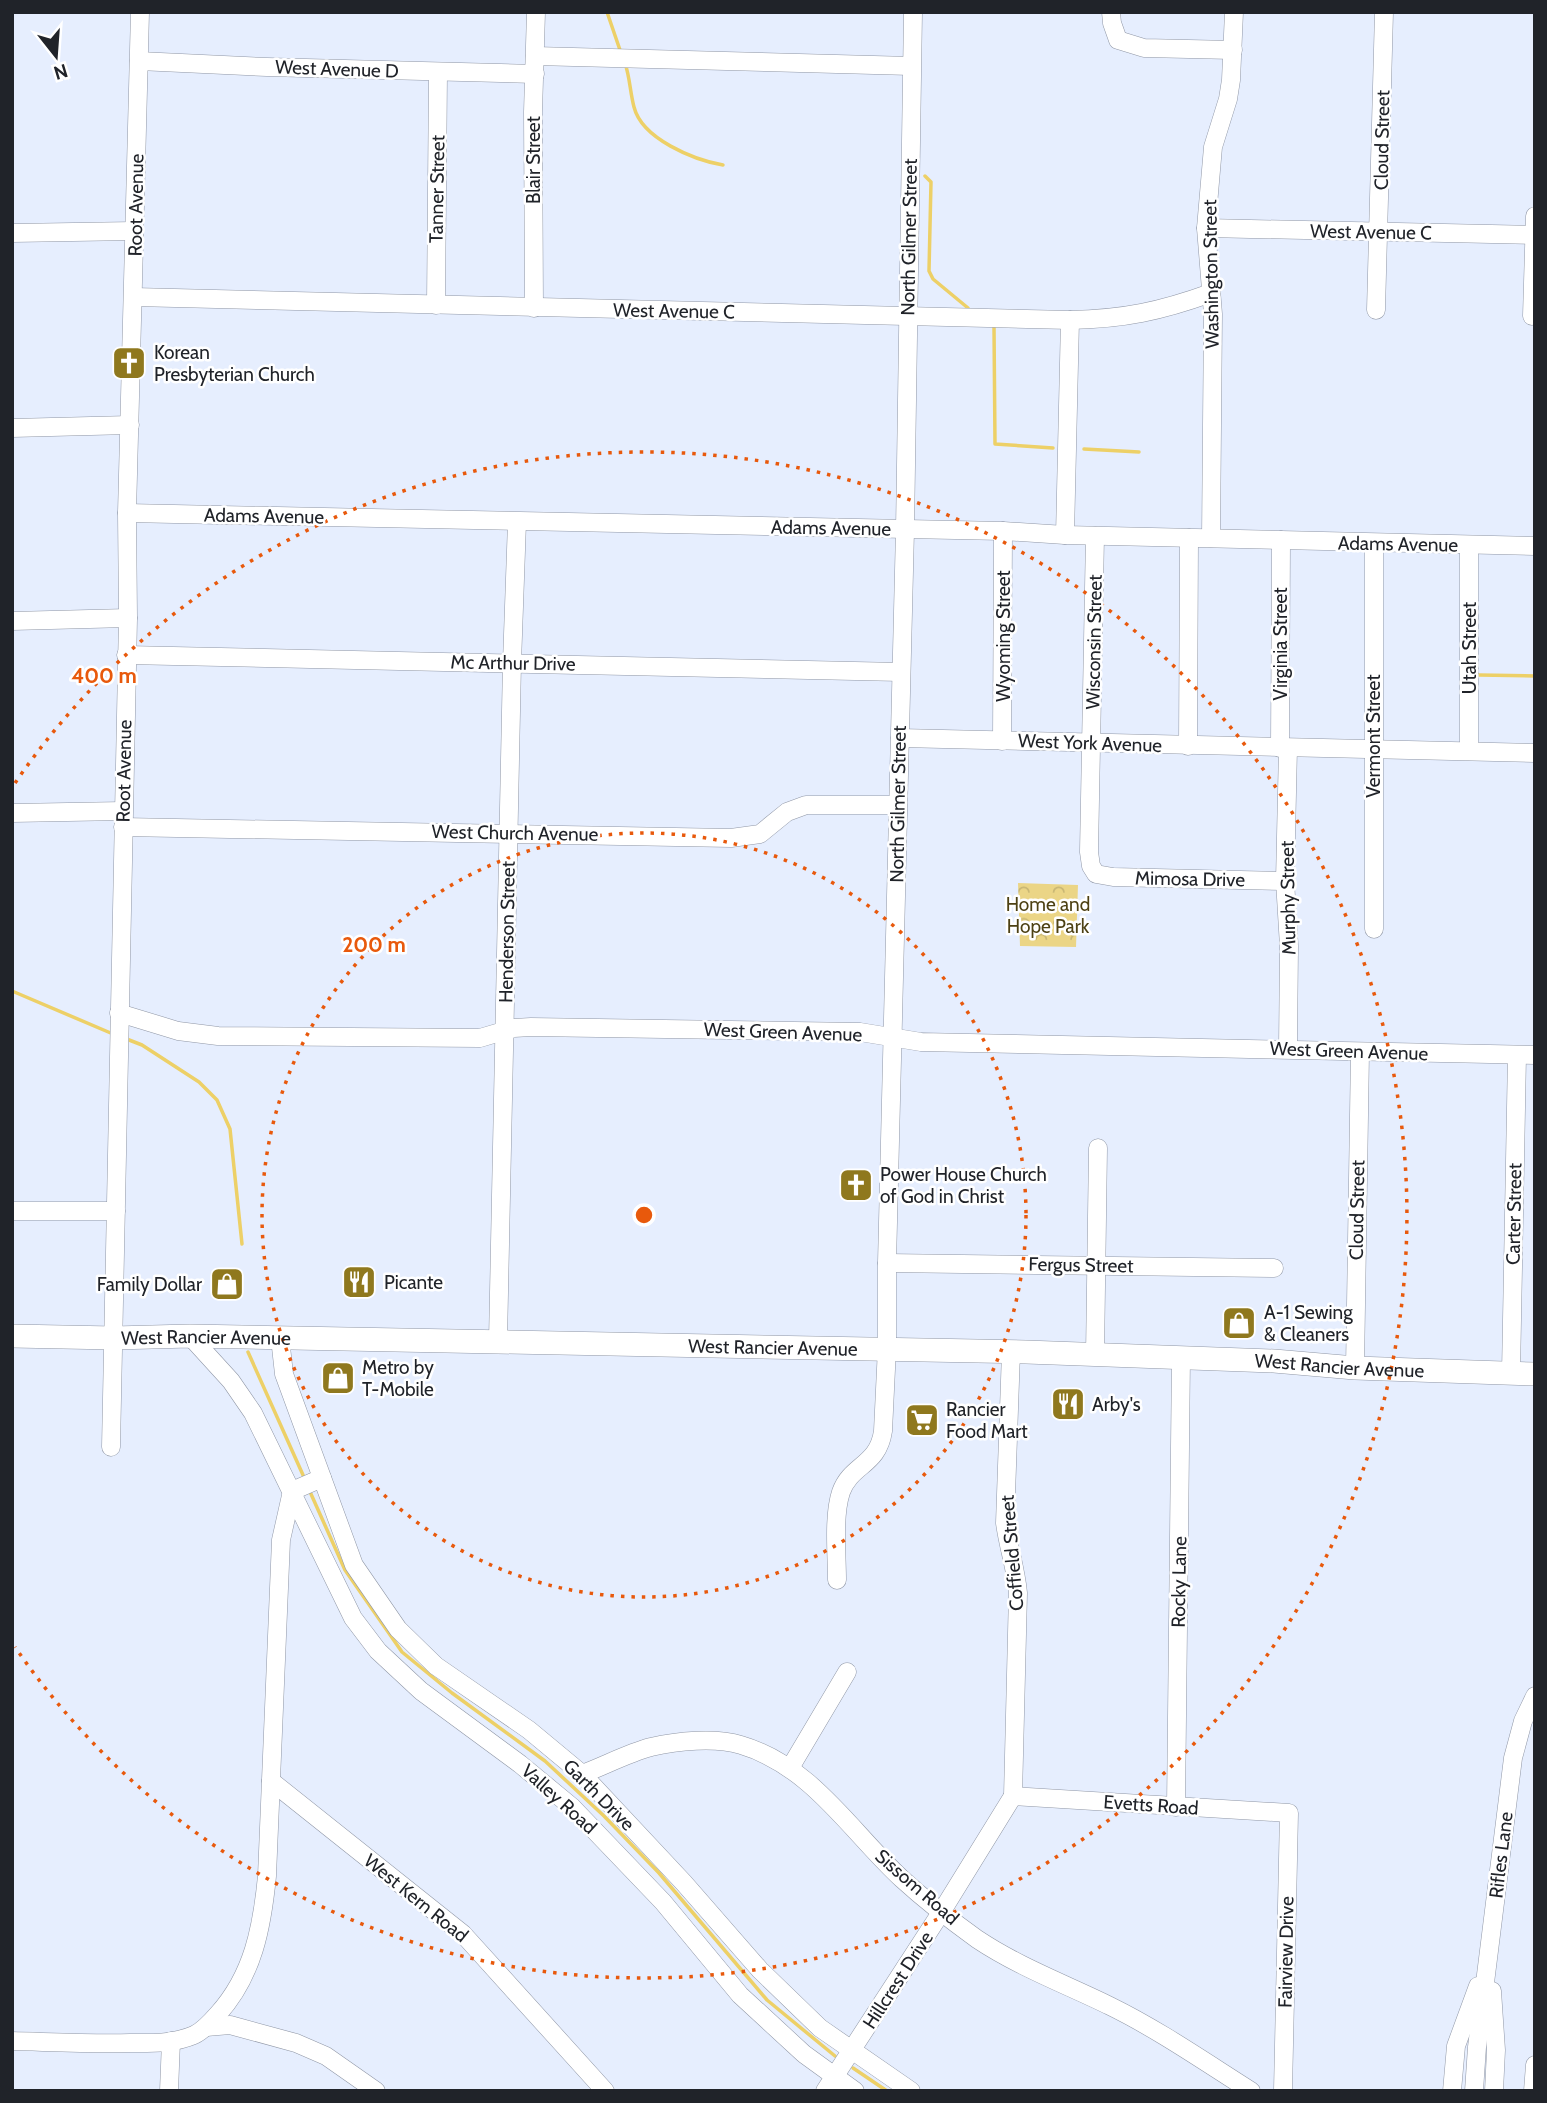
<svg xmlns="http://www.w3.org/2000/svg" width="1547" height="2103" viewBox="0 0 1547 2103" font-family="Cabin,sans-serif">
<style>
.forest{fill:url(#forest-crowns)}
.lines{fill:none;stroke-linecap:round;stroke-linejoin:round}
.stream{stroke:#edd067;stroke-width:3.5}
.minor-casing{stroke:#9097a6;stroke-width:19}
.major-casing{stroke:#9097a6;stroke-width:24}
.minor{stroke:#fff;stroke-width:18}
.major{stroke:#fff;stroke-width:23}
.ring{fill:none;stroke:#e8590c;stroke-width:3.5;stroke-dasharray:3.5 7}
.labels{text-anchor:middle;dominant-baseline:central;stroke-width:5;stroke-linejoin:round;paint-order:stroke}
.street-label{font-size:19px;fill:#202329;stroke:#fff}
.poi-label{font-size:19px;fill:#202329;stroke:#fff;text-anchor:start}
.park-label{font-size:19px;fill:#4d4114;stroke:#fff}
.centre{fill:#e8590c;stroke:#fff;stroke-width:3.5}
.ring-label{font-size:21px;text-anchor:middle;font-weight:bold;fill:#e8590c;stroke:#fff;stroke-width:5;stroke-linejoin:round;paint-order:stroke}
</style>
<defs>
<pattern id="forest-crowns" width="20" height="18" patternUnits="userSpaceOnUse" patternTransform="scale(1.75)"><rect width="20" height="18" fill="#ebd586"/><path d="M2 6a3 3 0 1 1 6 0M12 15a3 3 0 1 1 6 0" fill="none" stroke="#c9b774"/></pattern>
</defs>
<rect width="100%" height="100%" fill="#e6eefe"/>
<polygon class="forest" points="1018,883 1078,885 1076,947 1020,946"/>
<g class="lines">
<g class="stream">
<polyline points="607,12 621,53"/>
<path d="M625,63C630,78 630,92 634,107C642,139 694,160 723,165"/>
<polyline points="925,176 931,182 929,271 933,279 968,308"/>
<polyline points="994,327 995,444 1053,448"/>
<polyline points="1084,449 1139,452"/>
<polyline points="1479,675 1535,676"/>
<polyline points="12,991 113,1034"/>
<polyline points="124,1038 142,1045 199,1082 217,1100 230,1129 242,1244"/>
<polyline points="248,1352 303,1475"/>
<polyline points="311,1494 345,1570 402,1652 452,1693 545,1761 604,1816 659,1873 767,2000 835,2056"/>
<polyline points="853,2068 887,2091"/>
</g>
<g class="minor-casing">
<g id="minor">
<polyline points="1111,12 1112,23 1118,40 1144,48 1233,50"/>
<polyline points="535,56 911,66"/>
<polyline points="139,61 267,67 535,74"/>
<polyline points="1206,228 1535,235"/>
<polyline points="12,233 134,231"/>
<path d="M134,297L1070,320C1124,319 1161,311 1211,293"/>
<polyline points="436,305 438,72"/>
<polyline points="534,308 533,112 536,12"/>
<polyline points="1376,310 1384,12"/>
<polyline points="1532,316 1535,216"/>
<polyline points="12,428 130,425"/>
<polyline points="127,513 1003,531 1065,535 1535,546"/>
<polyline points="1065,535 1070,320"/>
<polyline points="1095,536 1089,852 1091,866 1096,874 1113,877 1285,881"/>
<polyline points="1211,538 1213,314 1206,228 1213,147 1228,99 1231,80 1234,12"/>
<polyline points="1374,543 1374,929"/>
<polyline points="1469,545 1469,751"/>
<polyline points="12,621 128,618"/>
<polyline points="126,655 901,672"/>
<polyline points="900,738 1535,753"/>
<polyline points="1002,741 1003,531"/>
<polyline points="1188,746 1189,538"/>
<polyline points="1280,748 1281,540"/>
<polyline points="1288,748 1285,881 1289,946 1288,1049"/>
<polyline points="12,813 123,811"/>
<polyline points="123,827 731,838 760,834 787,812 806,805 897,805"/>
<polyline points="119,1013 178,1031 218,1036 480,1038 514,1028 531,1027 860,1032 921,1042 1535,1055"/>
<polyline points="12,1211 116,1211"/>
<polyline points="887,1263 1274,1268"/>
<polyline points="190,1336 231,1381 253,1413 353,1618 378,1651 421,1691 520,1764 572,1807 663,1902 740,1995 804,2054 855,2091"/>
<polyline points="280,1338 284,1374 354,1565 398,1629 436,1666 529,1730 582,1774 684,1883 760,1970 820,2028 911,2091"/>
<polyline points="498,1341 512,663 517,522"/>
<path d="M1011,1352L1005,1523C1008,1546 1016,1569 1018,1593L1013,1796"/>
<polyline points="1095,1355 1098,1148"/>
<polyline points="1355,1368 1360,1052"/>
<polyline points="1511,1373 1517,1055"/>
<polyline points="111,1447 128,618 127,513 140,12"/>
<path d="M837,1580C837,1555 833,1516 841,1492C851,1464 878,1466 883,1431L887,1348V1263L905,530L913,12"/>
<polyline points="790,1768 847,1672"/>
<path d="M582,1774C604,1766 628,1753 651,1747C677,1741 715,1737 741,1745C812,1766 851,1832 902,1879C925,1900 952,1921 977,1939C1019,1967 1065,1984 1110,2006C1159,2030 1205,2062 1251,2091"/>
<polyline points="271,1781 463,1934 605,2091"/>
<polyline points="1013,1796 1289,1813 1283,2091"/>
<polyline points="1176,1807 1181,1357"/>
<polyline points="1492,1991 1496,2050 1494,2091"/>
<polyline points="206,2027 230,2025 296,2043 326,2056 376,2091"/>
<path d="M12,2041C52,2042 91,2044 130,2043C151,2043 173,2044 194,2035C203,2031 211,2022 218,2014C253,1975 262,1928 267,1876L281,1540L292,1491L322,1478"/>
<polyline points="169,2091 171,2041"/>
<polyline points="825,2091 942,1911 1013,1796"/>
<polyline points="1452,2091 1456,2046 1478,1986"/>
<polyline points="1474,2091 1477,2047 1513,1758 1523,1721 1535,1696"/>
<polyline points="1533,2091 1535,2065"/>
</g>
</g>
<g class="major-casing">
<g id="major">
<path id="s1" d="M12,1336L114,1338L190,1336L1026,1352L1274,1361L1355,1368L1535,1374"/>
</g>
</g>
<use href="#minor" class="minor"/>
<use href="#major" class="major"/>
</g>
<g class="ring">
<circle cx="644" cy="1215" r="382"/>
<path d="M15 783A763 763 0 1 1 15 1647"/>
</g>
<defs>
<g id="church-square" transform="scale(1.75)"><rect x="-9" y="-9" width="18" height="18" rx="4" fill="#8f781e" stroke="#fff"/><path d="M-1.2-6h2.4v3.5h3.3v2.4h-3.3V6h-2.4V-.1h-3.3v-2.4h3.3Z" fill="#fff"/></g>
<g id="restaurant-square" transform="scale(1.75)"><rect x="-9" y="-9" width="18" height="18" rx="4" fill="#8f781e" stroke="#fff"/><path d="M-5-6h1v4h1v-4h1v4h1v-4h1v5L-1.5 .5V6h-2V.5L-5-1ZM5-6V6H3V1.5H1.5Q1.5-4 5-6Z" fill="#fff"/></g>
<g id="shop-square" transform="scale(1.75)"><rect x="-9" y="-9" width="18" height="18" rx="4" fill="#8f781e" stroke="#fff"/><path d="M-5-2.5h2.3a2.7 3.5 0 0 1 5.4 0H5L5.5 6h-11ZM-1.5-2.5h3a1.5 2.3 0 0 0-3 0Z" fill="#fff"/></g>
<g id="supermarket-square" transform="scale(1.75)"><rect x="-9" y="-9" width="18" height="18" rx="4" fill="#8f781e" stroke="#fff"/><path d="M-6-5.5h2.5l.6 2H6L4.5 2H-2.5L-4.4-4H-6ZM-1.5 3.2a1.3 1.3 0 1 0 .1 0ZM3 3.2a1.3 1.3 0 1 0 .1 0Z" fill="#fff"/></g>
</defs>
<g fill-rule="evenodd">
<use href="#church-square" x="129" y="363"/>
<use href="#church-square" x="856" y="1185"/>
<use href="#restaurant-square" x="359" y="1282"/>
<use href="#shop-square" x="227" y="1284"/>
<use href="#shop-square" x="1239" y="1323"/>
<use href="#shop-square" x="338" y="1378"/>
<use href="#restaurant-square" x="1068" y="1404"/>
<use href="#supermarket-square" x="922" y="1420"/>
</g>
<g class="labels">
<g class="street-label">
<text transform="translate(337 69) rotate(2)">West Avenue D</text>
<text transform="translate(1382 140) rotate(-89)">Cloud Street</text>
<text transform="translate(533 160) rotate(-90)">Blair Street</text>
<text transform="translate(437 189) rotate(-89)">Tanner Street</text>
<text transform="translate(136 205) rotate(-89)">Root Avenue</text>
<text transform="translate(1371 232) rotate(1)">West Avenue C</text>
<text transform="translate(909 237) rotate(-89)">North Gilmer Street</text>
<text transform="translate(1211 274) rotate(-91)">Washington Street</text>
<text transform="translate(674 311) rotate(1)">West Avenue C</text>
<text transform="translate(264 516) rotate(1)">Adams Avenue</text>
<text transform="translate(831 528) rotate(1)">Adams Avenue</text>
<text transform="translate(1398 544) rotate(1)">Adams Avenue</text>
<text transform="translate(1003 636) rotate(-90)">Wyoming Street</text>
<text transform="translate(1094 642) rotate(-89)">Wisconsin Street</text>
<text transform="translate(1280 644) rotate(-90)">Virginia Street</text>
<text transform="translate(1469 648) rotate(-90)">Utah Street</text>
<text transform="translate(513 663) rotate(1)">Mc Arthur Drive</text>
<text transform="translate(1373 736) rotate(-90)">Vermont Street</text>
<text transform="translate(1090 743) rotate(2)">West York Avenue</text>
<text transform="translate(124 771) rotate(-89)">Root Avenue</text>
<text transform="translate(898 804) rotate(-89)">North Gilmer Street</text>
<text transform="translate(515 833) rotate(1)">West Church Avenue</text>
<text transform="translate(1190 879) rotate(1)">Mimosa Drive</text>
<text transform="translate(1288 898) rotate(-91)">Murphy Street</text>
<text transform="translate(507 932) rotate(-89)">Henderson Street</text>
<text transform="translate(783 1032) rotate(2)">West Green Avenue</text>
<text transform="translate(1349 1051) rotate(2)">West Green Avenue</text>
<text transform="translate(1357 1210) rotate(-89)">Cloud Street</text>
<text transform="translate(1514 1214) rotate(-89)">Carter Street</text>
<text transform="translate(1081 1265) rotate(1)">Fergus Street</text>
<text stroke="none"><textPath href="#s1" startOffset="194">West Rancier Avenue</textPath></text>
<text stroke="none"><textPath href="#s1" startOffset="761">West Rancier Avenue</textPath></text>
<text stroke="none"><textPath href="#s1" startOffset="1328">West Rancier Avenue</textPath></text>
<text transform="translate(1012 1553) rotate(-95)">Coffield Street</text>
<text transform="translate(1179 1582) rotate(-89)">Rocky Lane</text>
<text transform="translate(599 1795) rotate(45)">Garth Drive</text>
<text transform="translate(559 1799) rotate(42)">Valley Road</text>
<text transform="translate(1151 1805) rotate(4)">Evetts Road</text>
<text transform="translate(1501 1855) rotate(-83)">Rifles Lane</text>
<text transform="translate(917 1887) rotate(41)">Sissom Road</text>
<text transform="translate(416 1898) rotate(39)">West Kern Road</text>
<text transform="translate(1286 1952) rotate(-89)">Fairview Drive</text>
<text transform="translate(898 1980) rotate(-57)">Hillcrest Drive</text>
</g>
<g class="poi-label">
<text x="154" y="352">Korean<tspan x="154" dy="22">Presbyterian Church</tspan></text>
<text x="880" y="1174">Power House Church<tspan x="880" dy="22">of God in Christ</tspan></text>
<text x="384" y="1282">Picante</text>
<text x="202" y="1284" text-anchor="end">Family Dollar</text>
<text x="1264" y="1312">A-1 Sewing<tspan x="1264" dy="22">&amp; Cleaners</tspan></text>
<text x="362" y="1367">Metro by<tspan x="362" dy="22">T-Mobile</tspan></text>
<text x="1092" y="1404">Arby's</text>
<text x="946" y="1409">Rancier<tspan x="946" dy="22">Food Mart</tspan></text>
</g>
<g class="park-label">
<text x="1048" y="904">Home and<tspan x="1048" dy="22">Hope Park</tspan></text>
</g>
</g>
<circle cx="644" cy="1215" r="10" class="centre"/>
<g class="ring-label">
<text x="104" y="683">400 m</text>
<text x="374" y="952">200 m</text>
</g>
<rect width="1547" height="2103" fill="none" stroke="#202329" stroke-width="28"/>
<g transform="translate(56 56) rotate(163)" stroke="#ffffff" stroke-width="5" paint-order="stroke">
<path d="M0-5L12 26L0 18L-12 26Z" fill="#202329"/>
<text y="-10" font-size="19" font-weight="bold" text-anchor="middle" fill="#202329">N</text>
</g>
</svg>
